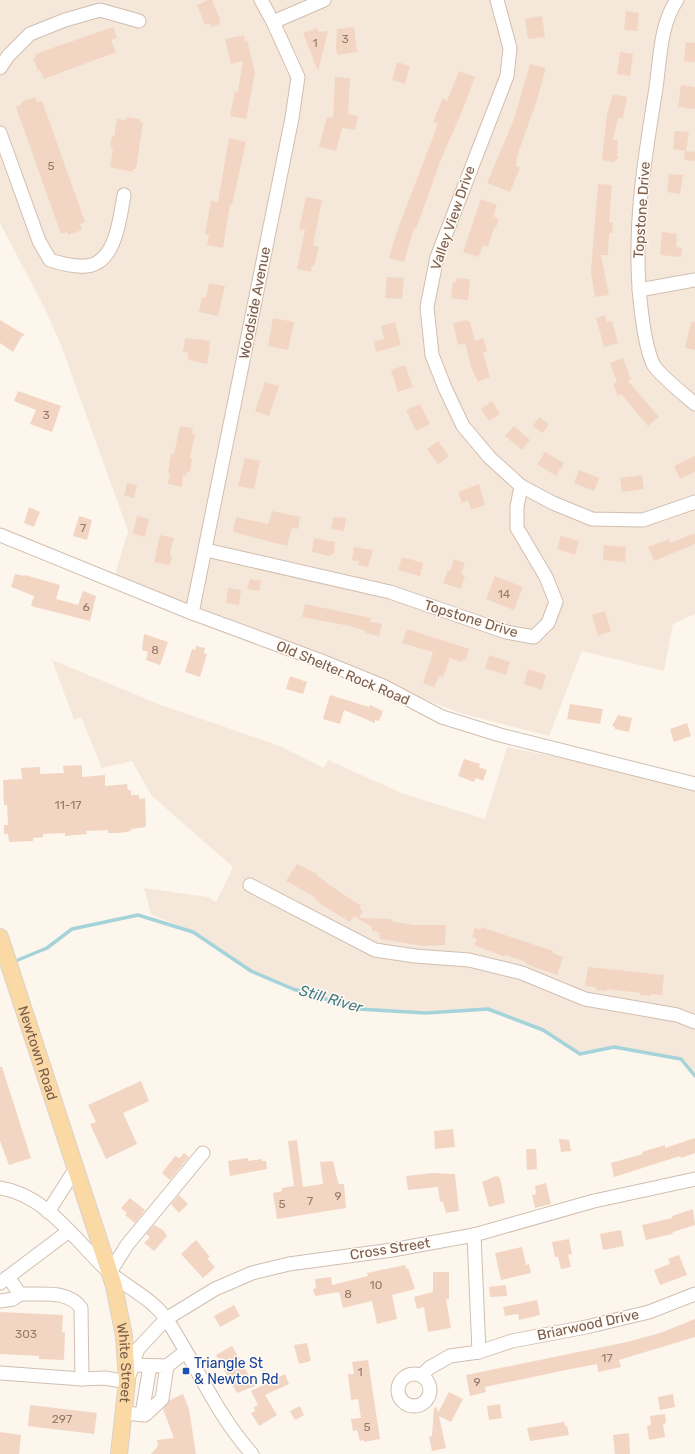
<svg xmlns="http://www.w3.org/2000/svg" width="695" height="1454" viewBox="0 0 695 1454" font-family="Rubik,sans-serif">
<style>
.residential{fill:#f5e8da}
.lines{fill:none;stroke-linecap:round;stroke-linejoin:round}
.stream{stroke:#a5d3da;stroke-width:3.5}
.building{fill:#f3d5c3}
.minor-casing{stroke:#d1beb0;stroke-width:15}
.major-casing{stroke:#dad1cd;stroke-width:18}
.minor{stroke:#fff;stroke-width:13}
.major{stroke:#fbd9a5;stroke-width:16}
.transit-dot{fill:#1a4fb4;stroke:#fffaf3;stroke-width:1.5}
.labels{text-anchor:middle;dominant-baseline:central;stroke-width:3;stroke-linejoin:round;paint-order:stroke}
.number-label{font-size:12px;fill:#987a6a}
.street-label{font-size:14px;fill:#7a5c4d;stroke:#fffaf3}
.transit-label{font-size:14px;fill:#164399;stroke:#fffaf3;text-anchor:start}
.water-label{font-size:15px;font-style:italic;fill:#437c86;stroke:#fffaf3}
</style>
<rect width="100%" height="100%" fill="#fdf6ec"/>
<g class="residential">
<polygon points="0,0 695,0 695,614 673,624 664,671 582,651 549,736 460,713 199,610 115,575 128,531 61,345 45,309 0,223"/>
<polygon points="52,660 161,705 277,745 324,768 328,760 404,794 485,819 507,747 615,769 695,788 695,1076 681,1059 614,1047 580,1054 543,1030 488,1009 426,1013 358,1009 293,989 251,971 193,932 151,914 144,888 208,897 216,902 233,867 152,796 132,761 102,768 81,717 74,720"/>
</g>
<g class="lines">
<polyline class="stream" points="13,962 47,948 72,929 138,915 193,932 251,971 293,989 358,1009 426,1013 488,1009 543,1030 580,1054 614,1047 681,1059 695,1076"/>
</g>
<g class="building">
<polygon points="208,0 212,0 220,19 220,24 211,27 210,23 205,25 197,5"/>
<polygon points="626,11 639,13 637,31 624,30"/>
<polygon points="542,16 545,37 528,39 525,19"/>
<polygon points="113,27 117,38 111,40 116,52 44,79 40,70 38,71 33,58 36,57 35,54"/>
<polygon points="354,27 357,52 338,55 336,50 337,29"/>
<polygon points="317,28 319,32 328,31 318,71 303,33"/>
<polygon points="244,35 245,42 247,40 255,73 246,119 230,116 235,91 238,92 243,61 231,64 225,39"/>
<polygon points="686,42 695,43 695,62 684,61"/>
<polygon points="620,52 633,54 630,76 617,74"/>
<polygon points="397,62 410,66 405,84 392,80"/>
<polygon points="530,64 546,68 537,100 517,156 516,166 520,168 510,192 487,183 514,119"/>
<polygon points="459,71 475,77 462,111 440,162 416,229 414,228 404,262 389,258 396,234 438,124 433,122 443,98 447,101"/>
<polygon points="335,77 350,78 348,114 358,116 355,130 342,128 336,151 319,147 327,117 333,118"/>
<polygon points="681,85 695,87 695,109 678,107"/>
<polygon points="613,94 627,97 623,118 618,118 613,140 618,140 617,155 619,158 613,162 602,160 607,114"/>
<polygon points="35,97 37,102 42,101 85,222 80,224 82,230 68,235 67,232 61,234 16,107 22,104 21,102"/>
<polygon points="127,117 140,119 140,122 143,122 136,169 133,169 133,172 110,167 113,148 110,148 112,136 114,137 117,119 126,120"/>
<polygon points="675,131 689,132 686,151 695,152 695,161 684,160 685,151 673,149"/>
<polygon points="229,138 246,142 232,205 230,204 223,248 207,245 209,235 205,234 211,201 218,202"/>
<polygon points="669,174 683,175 680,194 667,192"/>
<polygon points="598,184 612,185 609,222 613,223 612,233 609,233 608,255 601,255 609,295 595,297 591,272"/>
<polygon points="306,197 322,200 313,245 319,247 314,266 312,265 311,272 297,269 305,230 299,229"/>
<polygon points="481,199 497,205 493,216 499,219 496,227 494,227 488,247 483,245 479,257 463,252"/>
<polygon points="662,232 677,234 676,247 682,248 681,257 660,255"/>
<polygon points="387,277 404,278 402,299 385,298"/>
<polygon points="456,278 470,279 468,300 451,298 453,282 456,282"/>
<polygon points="209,283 225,286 218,316 199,312 202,297 206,298"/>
<polygon points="605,315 607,322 612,321 618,343 604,347 596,318"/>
<polygon points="273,318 294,322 288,350 268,346"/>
<polygon points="0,320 25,335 22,336 13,352 0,343"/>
<polygon points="467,320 468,322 470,322 475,341 483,338 487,351 483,353 490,377 478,382 471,367 465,343 458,345 453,323"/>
<polygon points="395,322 401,345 376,352 374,341 384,339 381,326"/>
<polygon points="691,322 695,322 695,350 685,348"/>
<polygon points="185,338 210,341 209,348 210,348 207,364 188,360 188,353 183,352"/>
<polygon points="623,358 631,379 628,381 659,417 648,426 621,394 618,396 613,384 617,382 610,363"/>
<polygon points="405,365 413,387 398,392 391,370"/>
<polygon points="265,382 279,386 269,416 255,411"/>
<polygon points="18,391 61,406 52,432 30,424 36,410 14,401"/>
<polygon points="492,401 500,414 489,421 481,409"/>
<polygon points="420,404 430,424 416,431 406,410"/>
<polygon points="539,417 549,424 543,433 533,426"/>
<polygon points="180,426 193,428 192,433 195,434 190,458 192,459 190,472 187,472 186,476 183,475 182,487 168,484 170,473 168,473 171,454 174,454"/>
<polygon points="514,426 530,440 522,450 505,436"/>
<polygon points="438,441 449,456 438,464 427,449"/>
<polygon points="545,452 564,463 556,476 537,464"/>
<polygon points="695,456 695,472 680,479 674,466"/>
<polygon points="245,458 260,461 254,489 238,486"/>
<polygon points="579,470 599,478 594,491 574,483"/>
<polygon points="642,475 644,489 622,492 620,478"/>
<polygon points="127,483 137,485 134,498 124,496"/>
<polygon points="479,484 485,505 471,510 468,500 462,503 458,492"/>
<polygon points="29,507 40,512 34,527 24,523"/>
<polygon points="272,511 300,517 298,529 292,528 287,546 233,532 236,517 268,524"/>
<polygon points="79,516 92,520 87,540 73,536"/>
<polygon points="137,516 149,519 145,537 133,534"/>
<polygon points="333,517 346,518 344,531 331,529"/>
<polygon points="695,533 695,544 654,561 648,547 669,539 670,543"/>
<polygon points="160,535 174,538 170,552 172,559 169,565 154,562"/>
<polygon points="561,536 579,541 575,555 557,549"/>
<polygon points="314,538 335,542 334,553 329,556 312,552"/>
<polygon points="604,545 626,547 625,562 603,560"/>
<polygon points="354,547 373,550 368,567 358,565 359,561 352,560"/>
<polygon points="402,557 423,563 420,576 398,570"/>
<polygon points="454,559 465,563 461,574 465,576 461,589 443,583 448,570 450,571"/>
<polygon points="15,574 24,576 25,575 60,585 56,599 78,605 83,591 96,596 90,621 31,606 34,596 11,587"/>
<polygon points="495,576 523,587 514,610 486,599"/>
<polygon points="250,579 261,581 259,591 247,589"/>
<polygon points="228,588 241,590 239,605 226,603"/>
<polygon points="305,604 371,618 370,622 382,624 379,636 365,633 366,631 350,626 302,617"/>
<polygon points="605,611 611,631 598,636 592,615"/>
<polygon points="407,629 469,649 466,660 463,659 462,662 450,658 443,677 439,676 434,687 423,683 433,652 402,643"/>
<polygon points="144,634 168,642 160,665 146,660 148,652 142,650"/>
<polygon points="196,646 205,648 204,653 207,654 200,677 185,672 192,649 195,650"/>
<polygon points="489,655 510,662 506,675 485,668"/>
<polygon points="528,669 546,675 542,690 524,684"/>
<polygon points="290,676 307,682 303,694 286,689"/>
<polygon points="330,695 369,707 370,705 383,711 379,721 375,720 375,723 344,710 340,724 323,719"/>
<polygon points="570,704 603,709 600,724 567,719"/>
<polygon points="618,715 632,718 629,732 615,729 615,727 612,726"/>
<polygon points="687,723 691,736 674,742 670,729"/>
<polygon points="464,759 480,764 479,767 487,770 483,781 476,778 474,782 458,776"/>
<polygon points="82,765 82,777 105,775 105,786 127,784 128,790 131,790 131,795 139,795 139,799 145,798 146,827 131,829 131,831 119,833 108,833 108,830 86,831 87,834 74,835 65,836 65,833 43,834 43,837 33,838 33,841 9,842 8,834 4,834 4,825 8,825 7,805 4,805 3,780 22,779 21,768 40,767 40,774 64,773 63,766"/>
<polygon points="297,864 317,874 316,875 325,881 325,882 361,906 360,909 363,911 359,918 391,919 391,921 413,925 446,925 445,945 423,946 380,939 379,932 372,931 372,927 354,916 350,922 322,905 314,898 315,897 286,881"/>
<polygon points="481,927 553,951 553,953 563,957 557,975 526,964 526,962 505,955 505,957 474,945 477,939 472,937 475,928 480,930"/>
<polygon points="588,967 664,975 662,995 651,994 650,996 640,995 640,993 607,989 607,991 596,990 596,987 585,986"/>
<polygon points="0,1067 2,1067 31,1158 9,1165 0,1141"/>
<polygon points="141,1081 149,1101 123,1113 137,1144 106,1159 90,1124 96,1122 88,1105"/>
<polygon points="453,1129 455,1147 435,1149 434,1131"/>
<polygon points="695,1138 695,1153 681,1158 680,1156 614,1177 611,1163 643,1154 642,1152 665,1145 665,1148"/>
<polygon points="559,1139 569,1140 571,1151 561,1152"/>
<polygon points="297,1140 303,1187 323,1184 320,1162 333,1161 338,1182 339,1184 344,1184 346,1208 277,1219 273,1193 282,1191 282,1188 294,1186 288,1141"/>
<polygon points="526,1149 536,1149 537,1169 527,1170"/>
<polygon points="184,1153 189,1157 170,1180 162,1173 175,1156 180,1158"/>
<polygon points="248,1158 248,1161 262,1159 262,1161 266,1161 267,1169 230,1176 228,1161"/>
<polygon points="432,1173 455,1174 459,1211 446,1213 443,1202 440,1202 438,1187 408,1190 406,1176"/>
<polygon points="496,1176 499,1177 501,1182 505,1203 489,1207 482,1182"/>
<polygon points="546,1183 551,1204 535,1208 532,1195 536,1194 535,1186"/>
<polygon points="179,1195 188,1204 179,1213 171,1204"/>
<polygon points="130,1198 145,1210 135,1223 125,1215 127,1213 121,1208"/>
<polygon points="693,1209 695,1225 673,1232 672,1234 646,1240 642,1225 672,1218 672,1216"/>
<polygon points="154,1225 163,1230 167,1236 154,1251 144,1243 150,1237 146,1234"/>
<polygon points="621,1230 624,1246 603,1250 600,1234"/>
<polygon points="569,1239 572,1254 568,1255 571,1267 561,1269 558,1257 555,1257 552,1242"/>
<polygon points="196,1240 210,1257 207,1258 215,1267 203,1278 181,1254"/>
<polygon points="522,1247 526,1265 529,1264 531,1273 501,1280 495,1253"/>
<polygon points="679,1255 687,1275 660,1285 654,1270 670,1264 668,1259"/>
<polygon points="405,1265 406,1269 408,1268 415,1289 392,1295 397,1319 377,1324 372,1301 343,1308 339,1292 315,1296 313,1289 316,1288 315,1279 331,1277 332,1285 368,1276 367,1273"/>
<polygon points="433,1272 449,1272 449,1299 446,1299 451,1328 428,1332 424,1307 417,1309 414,1297 433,1292"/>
<polygon points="506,1285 507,1296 490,1297 489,1287"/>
<polygon points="537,1300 540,1315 519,1320 518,1314 505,1316 503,1307"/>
<polygon points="234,1305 240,1316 220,1327 214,1316"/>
<polygon points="0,1312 63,1315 62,1332 65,1333 64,1360 39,1359 39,1356 0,1354"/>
<polygon points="695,1319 695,1337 619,1360 621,1367 598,1372 597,1364 566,1370 485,1387 486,1392 470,1396 466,1375 627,1342 660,1333"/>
<polygon points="307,1343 311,1361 299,1364 294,1345"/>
<polygon points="232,1346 255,1386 237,1393 216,1355"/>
<polygon points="368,1360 380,1439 364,1442 364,1440 360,1441 357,1430 353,1431 351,1419 361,1418 358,1399 351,1400 348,1374 354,1374 352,1362"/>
<polygon points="285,1374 289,1384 265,1395 277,1415 259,1426 251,1413 255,1411 254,1407 258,1405 251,1391"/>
<polygon points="449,1392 463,1399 451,1422 439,1416 446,1448 432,1451 429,1437 432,1436 434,1408 437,1407 438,1413"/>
<polygon points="183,1394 189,1409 196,1454 151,1454 158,1446 157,1440 174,1438 163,1409 170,1400"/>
<polygon points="673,1394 675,1407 660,1410 658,1397"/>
<polygon points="500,1404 502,1418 489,1420 487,1406"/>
<polygon points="30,1405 97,1413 94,1434 28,1426"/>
<polygon points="300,1406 304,1415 295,1420 290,1411"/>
<polygon points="665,1414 666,1423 663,1424 665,1437 649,1440 647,1426 651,1425 650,1416"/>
<polygon points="564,1422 565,1426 567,1426 569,1435 530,1441 527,1428"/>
<polygon points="0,1432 21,1435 19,1454 0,1454"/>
<polygon points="629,1433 630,1454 615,1454 613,1435"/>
</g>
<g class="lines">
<g class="minor-casing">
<g id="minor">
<polyline points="497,0 510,48 507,76 437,257 427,307 432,355 445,388 463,426 490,458 521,486 553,503 592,519 643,520 695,502"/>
<path d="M677,0C660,24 660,60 656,88C644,161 632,234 641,308C643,326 646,348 653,364C658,374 686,396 695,404"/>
<polyline points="273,22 324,0"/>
<polyline points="0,68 8,56 30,34 65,20 100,10 139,21"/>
<path d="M0,133L39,241L50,260C62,264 73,267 86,266C116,264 120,217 124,195"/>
<polyline points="639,290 695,280"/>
<polyline points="0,535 192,613 319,660 383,686 442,717 500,735 695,784"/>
<polyline points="206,550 390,592 506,632 534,637 548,623 556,602 546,577 517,528 517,507 521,486"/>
<polyline points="192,613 292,118 298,77 273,22 261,0"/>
<polyline points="250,885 375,950 415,956 469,960 522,973 585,999 677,1015 695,1022"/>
<path d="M0,1188C47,1195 76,1242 109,1272C128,1288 153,1299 167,1320C196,1364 216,1414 252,1454"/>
<polyline points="48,1212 76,1168"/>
<polyline points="474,1235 479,1352"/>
<polyline points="110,1272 127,1245 203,1153"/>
<path d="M8,1277L20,1294C40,1295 68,1289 81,1308L82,1379"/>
<polyline points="0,1283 69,1231"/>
<polyline points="0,1301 13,1299 20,1294"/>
<polyline points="167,1366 185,1352"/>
<polyline points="0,1373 82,1379 105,1378 127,1382 138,1349 166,1319 215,1289 252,1273 289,1264 392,1250 474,1235 594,1201 695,1179"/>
<circle cx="414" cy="1390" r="16"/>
<polyline points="422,1375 429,1368 450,1356 479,1352 512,1341 586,1327 649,1312 695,1294"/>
<polyline points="124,1413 145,1415 162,1399 167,1366 133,1365"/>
<polyline points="142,1414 150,1366"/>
</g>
</g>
<g class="major-casing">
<g id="major">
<path id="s1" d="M0,937L114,1286L124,1336L127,1382L119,1454"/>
</g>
</g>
<use href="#minor" class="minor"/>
<use href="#major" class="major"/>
</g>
<rect class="transit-dot" x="182" y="1367" width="8" height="8" rx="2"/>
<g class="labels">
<g class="number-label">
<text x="345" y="39">3</text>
<text x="315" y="43">1</text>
<text x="51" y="166">5</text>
<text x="46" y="415">3</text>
<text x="83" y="528">7</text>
<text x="504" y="594">14</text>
<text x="86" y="607">6</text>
<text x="155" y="650">8</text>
<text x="68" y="805">11-17</text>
<text x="338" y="1196">9</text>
<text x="310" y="1201">7</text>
<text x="282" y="1204">5</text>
<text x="376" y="1285">10</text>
<text x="348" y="1294">8</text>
<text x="26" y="1334">303</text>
<text x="607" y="1358">17</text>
<text x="360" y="1372">1</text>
<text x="477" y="1382">9</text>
<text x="62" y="1419">297</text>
<text x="367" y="1427">5</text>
</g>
<g class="street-label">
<text transform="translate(642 210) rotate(-86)">Topstone Drive</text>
<text transform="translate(453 218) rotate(-71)">Valley View Drive</text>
<text transform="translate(255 303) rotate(-79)">Woodside Avenue</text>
<text transform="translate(471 619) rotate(17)">Topstone Drive</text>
<text transform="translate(343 673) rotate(23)">Old Shelter Rock Road</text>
<text stroke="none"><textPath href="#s1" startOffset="122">Newtown Road</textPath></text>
<text transform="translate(390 1249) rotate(-9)">Cross Street</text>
<text transform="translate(588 1325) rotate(-12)">Briarwood Drive</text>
<text stroke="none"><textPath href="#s1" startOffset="445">White Street</textPath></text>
</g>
<g class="transit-label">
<text x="194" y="1363">Triangle St<tspan x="194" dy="16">&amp; Newton Rd</tspan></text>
</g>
<g class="water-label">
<text transform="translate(331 999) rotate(16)">Still River</text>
</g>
</g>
</svg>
